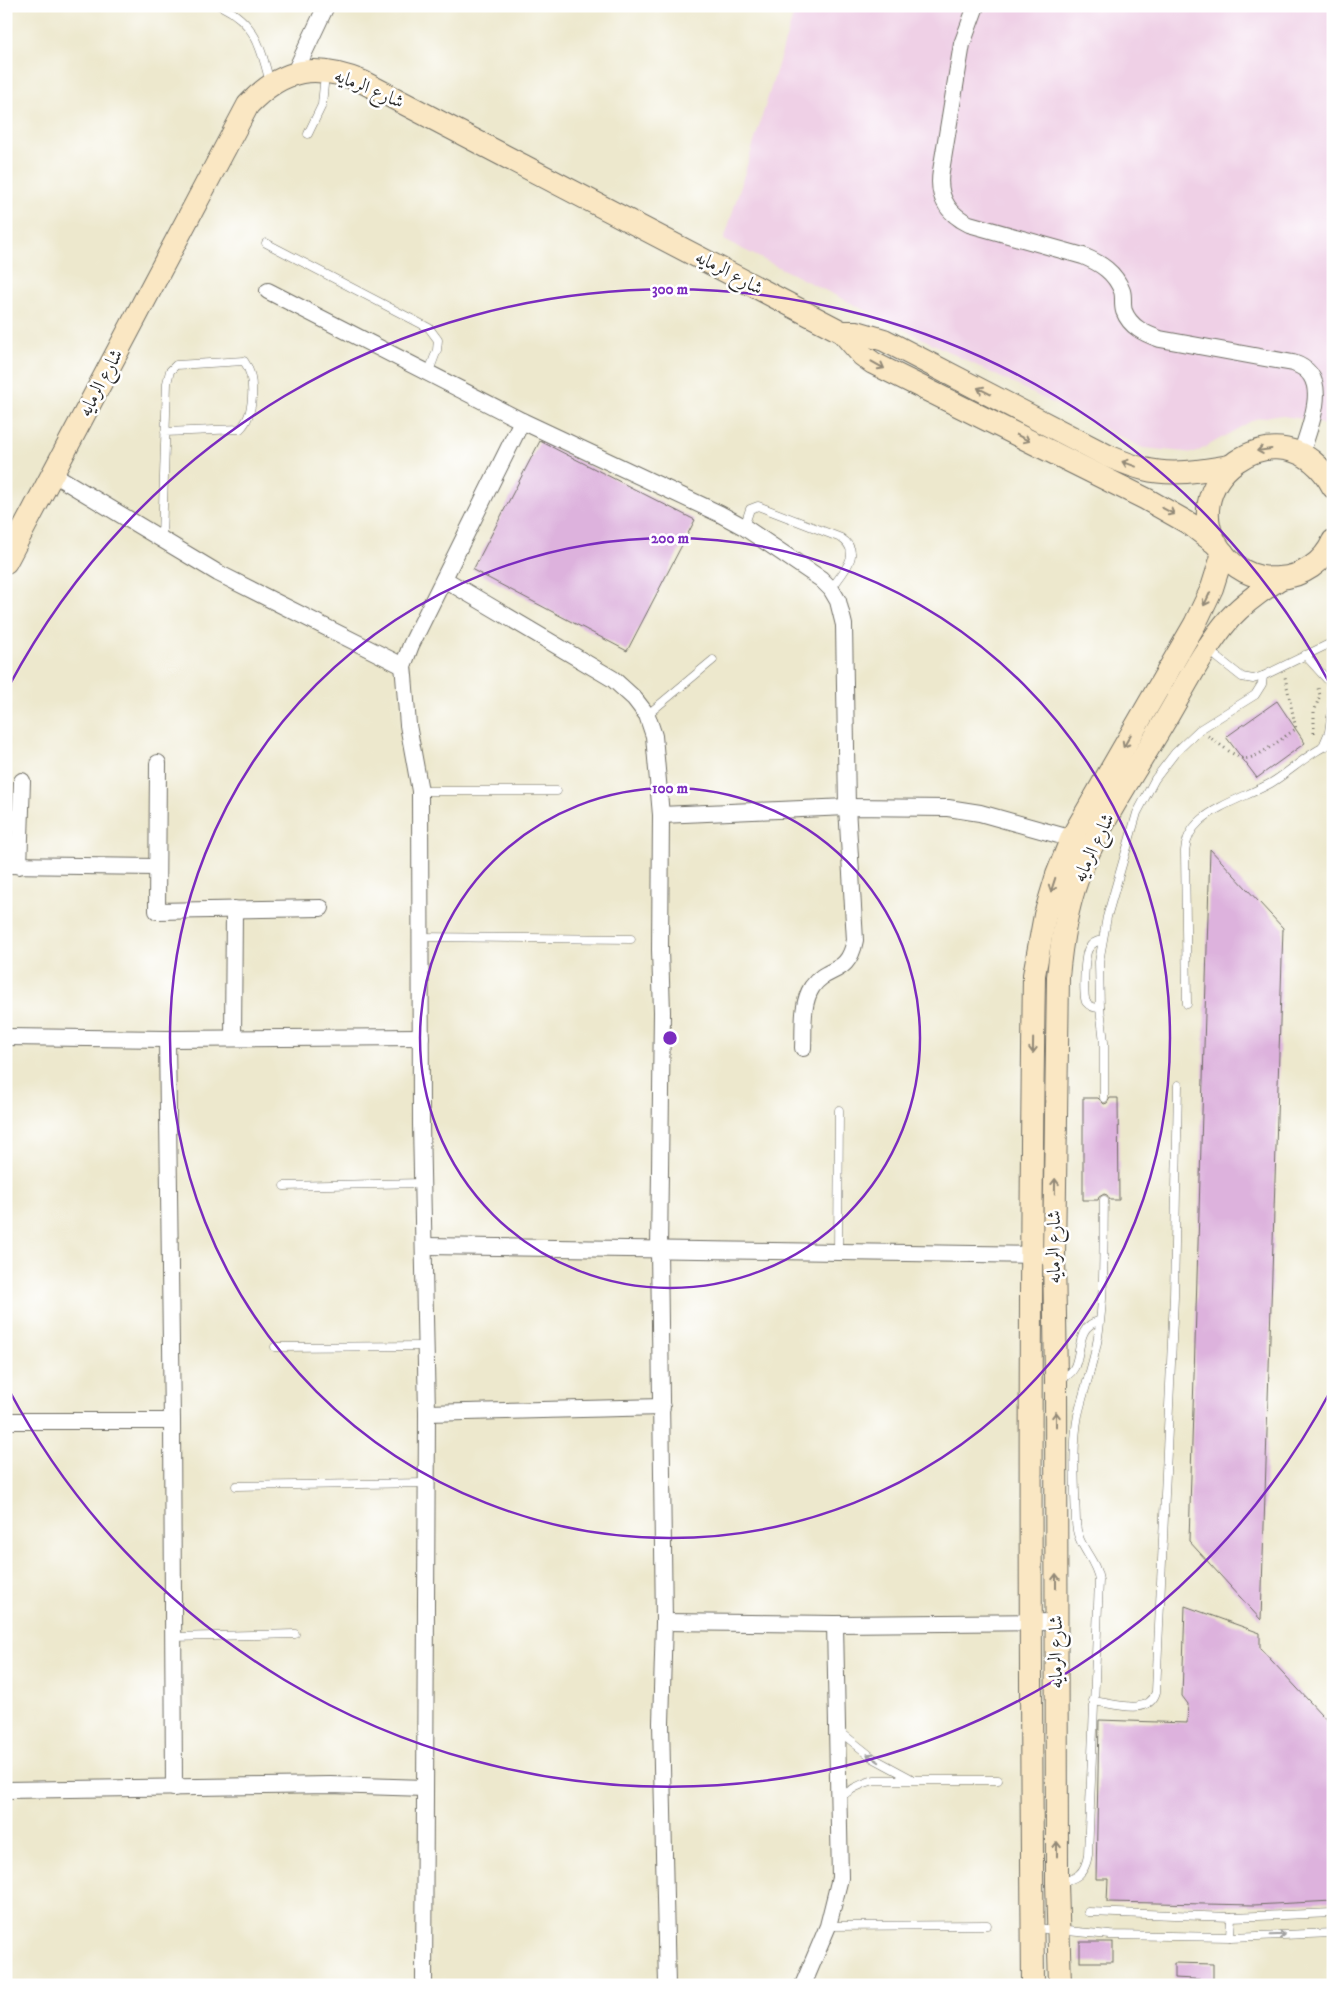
<svg xmlns="http://www.w3.org/2000/svg" width="1339" height="1991" viewBox="0 0 1339 1991" font-family="'IM FELL DW Pica',Amiri,serif">
<style>
.built{fill:#efd0e6}
.building{fill:#ddb2dd}
.lines{fill:none;stroke-linecap:round;stroke-linejoin:round}
.lane-casing{stroke:#6f6d64;stroke-width:9}
.street-casing{stroke:#6f6d64;stroke-width:18}
.secondary-casing{stroke:#6f6d64;stroke-width:24}
.path{stroke:#6f6d64;stroke-width:3;stroke-dasharray:1 4;stroke-linecap:butt}
.lane{stroke:#fff;stroke-width:8}
.street{stroke:#fff;stroke-width:16}
.secondary{stroke:#fae7c3;stroke-width:22}
.oneway{stroke:#928977}
.oneway2{stroke:#a0a0a0}
.ring{fill:none;stroke:#7b2cbf;stroke-width:2.5}
.labels{text-anchor:middle;dominant-baseline:central;stroke-width:5;stroke-linejoin:round;paint-order:stroke}
.street-label{font-size:19px;fill:#2b2b2b;stroke:#fff}
.centre{fill:#7b2cbf;stroke:#fff;stroke-width:2.5}
.ring-label{font-size:15px;text-anchor:middle;font-weight:bold;fill:#7b2cbf;stroke:#fff;stroke-width:5;stroke-linejoin:round;paint-order:stroke}
</style>
<rect width="100%" height="100%" fill="#fff"/>
<filter id="ink" filterUnits="userSpaceOnUse"><feTurbulence type="fractalNoise" baseFrequency=".02" numOctaves="2"/><feDisplacementMap in="SourceGraphic" scale="10" xChannelSelector="R" yChannelSelector="G"/><feConvolveMatrix kernelMatrix="1 2 1 2 8 2 1 2 1" color-interpolation-filters="sRGB"/></filter>
<filter id="wash" filterUnits="userSpaceOnUse"><feTurbulence type="fractalNoise" baseFrequency=".0096" numOctaves="4" result="noise"/><feDisplacementMap in="SourceGraphic" scale="20" xChannelSelector="R" yChannelSelector="G"/><feGaussianBlur stdDeviation="1.12" result="paint"/><feColorMatrix in="noise" values="0 0 0 0 0 0 0 0 0 0 0 0 0 0 0 0 0 1.4 0 .05"/><feComposite in="paint" operator="in"/></filter>
<g filter="url(#wash)">
<rect width="100%" height="100%" fill="#ede8cd"/>
<polygon class="built" points="796,6 1333,6 1333,428 1310,420 1276,415 1255,419 1195,453 1143,448 724,240"/>
<g id="blocks">
<g class="building">
<polygon points="540,441 695,520 627,651 473,570"/>
<polygon points="1277,701 1305,743 1257,778 1226,737"/>
<polygon points="1210,849 1283,928 1261,1620 1189,1541"/>
<polygon points="1083,1098 1098,1098 1104,1104 1107,1103 1110,1098 1118,1098 1119,1200 1110,1200 1107,1195 1104,1194 1099,1197 1098,1200 1083,1200"/>
<polygon points="1185,1606 1260,1633 1260,1648 1333,1727 1333,1901 1254,1905 1107,1902 1108,1879 1096,1879 1099,1720 1187,1723 1188,1704 1182,1696"/>
<rect x="1080" y="1942" width="33" height="20"/>
<polygon points="1174,1963 1213,1964 1213,1980 1174,1978"/>
</g>
</g>
</g>
<g filter="url(#ink)">
<use href="#blocks" fill-opacity="0" stroke="#6f6d64" stroke-width="1"/>
<g class="lines">
<g class="lane-casing">
<g id="lane">
<path d="M221,6C256,23 261,48 270,83"/>
<polyline points="308,134 322,105 325,74"/>
<polyline points="266,243 429,328 438,340 437,350 428,374"/>
<path d="M744,527L750,509L758,506L841,538C864,553 842,573 831,589"/>
<path d="M162,538L167,383L170,371L176,365L244,361C256,377 255,415 240,429L165,432"/>
<polyline points="1208,650 1242,677 1253,679 1263,676 1333,642"/>
<polyline points="1305,655 1333,686"/>
<polyline points="647,715 713,660"/>
<polyline points="1323,746 1329,732 1333,703"/>
<polyline points="420,791 557,791"/>
<polyline points="420,937 631,939"/>
<path d="M1187,1004L1185,851C1186,839 1191,829 1200,821C1217,805 1250,795 1271,783C1291,771 1312,750 1333,743"/>
<path d="M1100,1008C1094,1008 1090,1007 1086,1002C1083,995 1084,954 1089,948C1092,943 1097,941 1102,940"/>
<polyline points="1104,1098 1104,1042 1100,1008 1099,962 1107,917 1137,813 1155,779 1175,753 1199,730 1255,695 1262,684 1263,676"/>
<polyline points="284,1186 422,1183"/>
<polyline points="838,1253 839,1110"/>
<polyline points="275,1347 426,1346"/>
<path d="M1059,1378C1090,1374 1068,1327 1099,1321"/>
<polyline points="236,1486 427,1483"/>
<polyline points="174,1637 295,1634"/>
<path d="M1093,1701C1112,1703 1149,1717 1156,1692L1174,1297L1178,1085"/>
<polyline points="839,1731 873,1758 910,1778"/>
<path d="M840,1798C850,1789 860,1784 874,1780H998"/>
<path d="M1058,1882C1076,1880 1085,1874 1088,1855L1099,1580C1096,1558 1076,1546 1076,1521C1075,1489 1072,1446 1078,1415C1084,1389 1094,1363 1098,1337C1105,1292 1103,1246 1104,1200"/>
<polyline points="1088,1912 1231,1917 1333,1913"/>
<polyline points="828,1926 987,1925"/>
<polyline points="1035,1928 1110,1935 1230,1937 1333,1933"/>
<polyline points="1230,1937 1231,1917"/>
</g>
</g>
<g class="street-casing">
<g id="street">
<path d="M976,6L962,44L941,171C937,195 946,213 969,224L1083,256C1100,263 1115,272 1122,291C1124,297 1122,305 1124,311C1130,327 1145,334 1160,339L1293,363C1334,376 1309,426 1301,455"/>
<polyline points="294,74 326,6"/>
<path d="M268,291L522,421L720,514L744,527L821,579L831,589L838,601L844,625L847,807L855,940C848,977 827,965 812,987C801,1004 804,1029 803,1048"/>
<polyline points="53,474 218,573 403,666"/>
<polyline points="444,579 613,679 634,698 647,715 654,736 661,815 660,950 662,1012 659,1250 664,1622 661,1723 667,1985"/>
<polyline points="158,763 157,911 321,908"/>
<polyline points="661,815 847,807 948,808 980,813 1080,841"/>
<polyline points="6,865 156,867"/>
<polyline points="19,866 22,781"/>
<polyline points="6,1037 167,1039 421,1037"/>
<polyline points="233,1038 234,909"/>
<polyline points="167,1039 172,1421 174,1788"/>
<polyline points="424,1246 1041,1255"/>
<polyline points="427,1413 662,1407"/>
<polyline points="6,1421 172,1421"/>
<polyline points="664,1622 835,1624 1056,1622"/>
<polyline points="6,1790 330,1785 425,1788"/>
<polyline points="424,1985 427,1413 421,1124 420,791 408,725 404,676 403,666 411,645 522,421"/>
<polyline points="803,1985 828,1926 840,1878 835,1624"/>
</g>
</g>
<g class="secondary-casing">
<g id="secondary">
<path d="M842,332H857L884,340L1108,456C1120,461 1132,466 1144,469C1171,476 1202,471 1229,466"/>
<path d="M1333,487C1283,395 1161,487 1227,558C1240,572 1260,580 1279,578C1302,577 1324,562 1333,541"/>
<path d="M6,562L248,105C284,67 316,63 363,82L842,332L862,355L873,363L1146,499L1190,524L1216,544"/>
<path d="M1033,1985C1030,1648 1029,1312 1034,975L1045,915L1057,875L1072,837L1195,624L1212,588L1223,553"/>
<path d="M1060,1985L1057,1882L1056,1378L1054,1255L1058,977C1061,944 1066,911 1077,880C1098,825 1133,775 1163,724C1184,689 1203,649 1230,618C1245,602 1262,590 1281,578"/>
</g>
</g>
<g class="path">
<polyline points="1314,733 1314,712 1320,695 1318,688"/>
<path d="M1208,736C1218,743 1230,753 1241,758C1254,763 1284,736 1296,729L1285,677"/>
</g>
<use href="#lane" class="lane"/>
<use href="#street" class="street"/>
<use href="#secondary" class="secondary"/>
</g>
<defs><path id="oneway-shaft" d="M-6 0H5M1.5-3L5.5 0L1.5 3" fill="none" stroke-width="1.6" stroke-linecap="round" stroke-linejoin="round" transform="scale(1.25)"/></defs>
<g class="oneway">
<use href="#oneway-shaft" transform="translate(878 365) rotate(29)"/>
<use href="#oneway-shaft" transform="translate(984 391) rotate(-153)"/>
<use href="#oneway-shaft" transform="translate(1023 438) rotate(27)"/>
<use href="#oneway-shaft" transform="translate(1264 450) rotate(172)"/>
<use href="#oneway-shaft" transform="translate(1129 464) rotate(-160)"/>
<use href="#oneway-shaft" transform="translate(1168 511) rotate(28)"/>
<use href="#oneway-shaft" transform="translate(1207 599) rotate(115)"/>
<use href="#oneway-shaft" transform="translate(1127 741) rotate(120)"/>
<use href="#oneway-shaft" transform="translate(1053 885) rotate(108)"/>
<use href="#oneway-shaft" transform="translate(1033 1046) rotate(91)"/>
<use href="#oneway-shaft" transform="translate(1055 1186) rotate(-89)"/>
<use href="#oneway-shaft" transform="translate(1056 1419) rotate(-90)"/>
<use href="#oneway-shaft" transform="translate(1056 1581) rotate(-90)"/>
<use href="#oneway-shaft" transform="translate(1057 1849) rotate(-90)"/>
</g>
<g class="oneway2">
<use href="#oneway-shaft" transform="translate(873 1758) rotate(-146)"/>
<use href="#oneway-shaft" transform="translate(1278 1935) rotate(-2)"/>
</g>
</g>
<g class="ring">
<circle cx="670" cy="1038" r="250"/>
<circle cx="670" cy="1038" r="500"/>
<path d="M1331 1390A749 749 0 0 1 9 1390M9 686A749 749 0 0 1 1331 686"/>
</g>
<g class="labels">
<g class="street-label">
<text transform="translate(369 89) rotate(23)">شارع الرمايه</text>
<text transform="translate(729 273) rotate(28)">شارع الرمايه</text>
<text transform="translate(101 383) rotate(-62)">شارع الرمايه</text>
<text transform="translate(1094 848) rotate(-65)">شارع الرمايه</text>
<text transform="translate(1054 1247) rotate(-90)">شارع الرمايه</text>
<text transform="translate(1056 1652) rotate(-90)">شارع الرمايه</text>
</g>
</g>
<circle cx="670" cy="1038" r="8" class="centre"/>
<g class="ring-label">
<text x="670" y="294">300 m</text>
<text x="670" y="543">200 m</text>
<text x="670" y="793">100 m</text>
</g>
<rect width="1339" height="1991" fill="none" stroke="#fff" stroke-width="25"/>
</svg>
